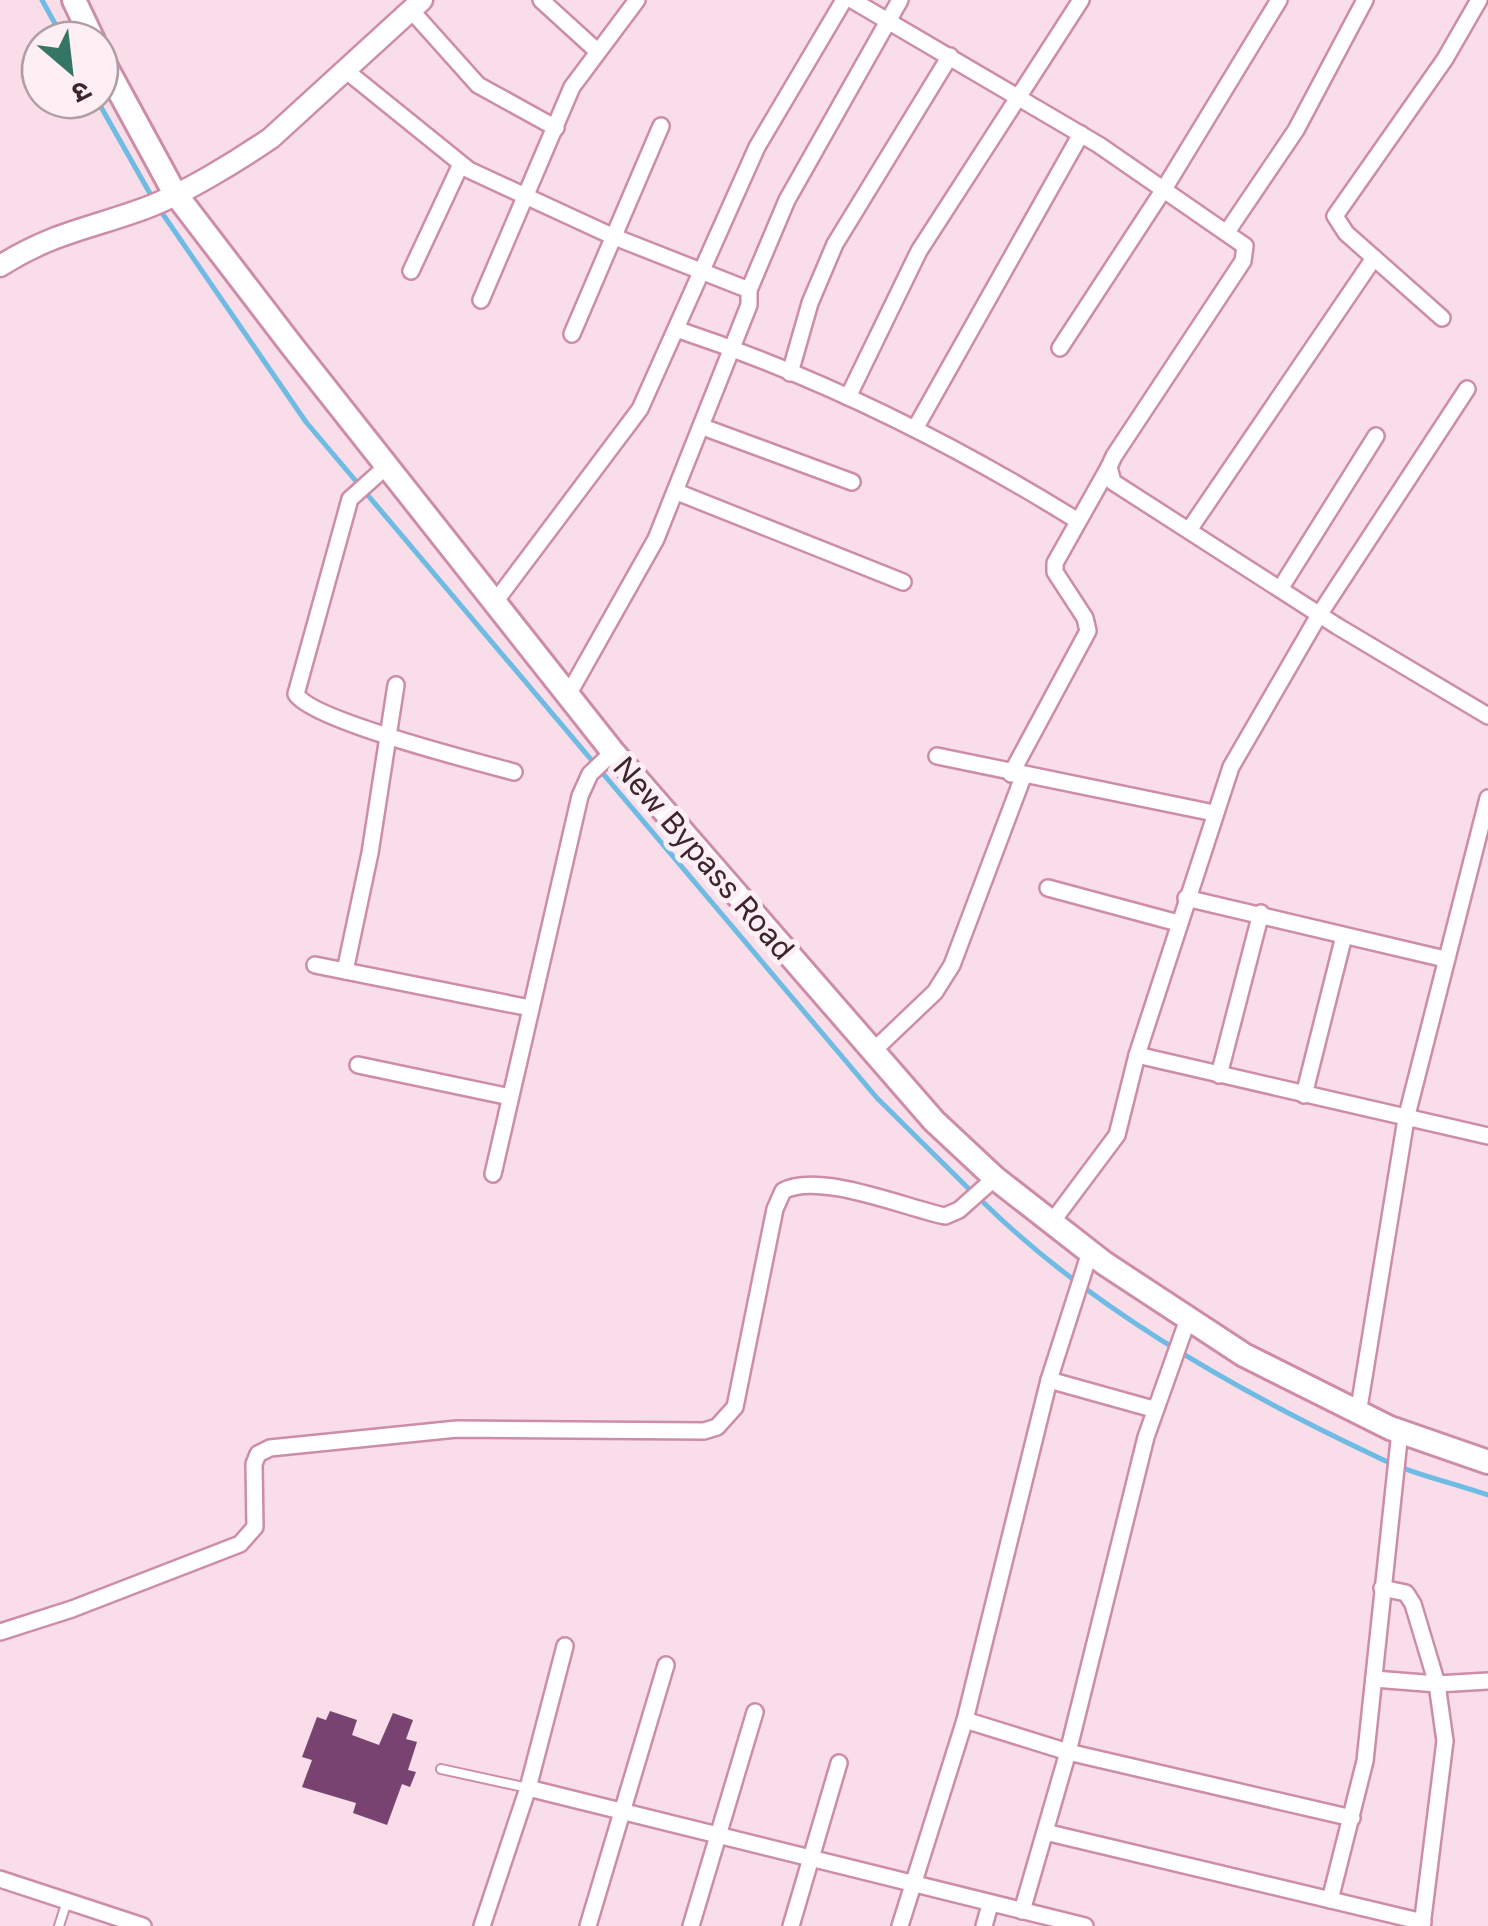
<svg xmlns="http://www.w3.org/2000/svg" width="1488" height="1926" viewBox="0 0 1488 1926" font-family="Inter,'Noto Sans Devanagari',sans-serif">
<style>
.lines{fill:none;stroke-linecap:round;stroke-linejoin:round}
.stream{stroke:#6ebbe3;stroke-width:5}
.building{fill:#784370}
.service-casing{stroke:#cd8da8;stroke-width:12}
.minor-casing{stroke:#cd8da8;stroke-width:20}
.tertiary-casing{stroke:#cd8da8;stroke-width:25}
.secondary-casing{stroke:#cd8da8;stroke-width:28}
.service{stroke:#fff;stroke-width:8}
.minor{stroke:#fff;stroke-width:15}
.tertiary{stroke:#fff;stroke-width:20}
.secondary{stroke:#fff;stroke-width:22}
.labels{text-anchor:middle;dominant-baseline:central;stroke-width:10;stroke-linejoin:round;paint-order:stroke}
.street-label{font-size:30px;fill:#3e242f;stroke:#fdeff4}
</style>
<rect width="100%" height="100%" fill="#f9dde8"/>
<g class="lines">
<g class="stream">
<polyline points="42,0 64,40"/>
<polyline points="97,100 152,197"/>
<polyline points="160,210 306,422 877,1098 973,1193"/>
<path d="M984,1203C1091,1308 1237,1391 1373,1455C1408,1473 1450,1482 1488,1495"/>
</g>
</g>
<polygon class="building" points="330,1711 357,1720 352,1735 379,1745 393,1713 413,1720 406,1739 417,1742 408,1770 416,1772 410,1787 402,1784 387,1825 353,1813 356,1803 302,1787 312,1760 302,1757 317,1717 326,1720"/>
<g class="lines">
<g class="service-casing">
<g id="service">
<polyline points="441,1769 528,1788"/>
<polyline points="59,1926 67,1901"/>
</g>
</g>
<g class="minor-casing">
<g id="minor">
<polyline points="541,0 597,51"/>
<polyline points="852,0 1099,145 1245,246 1243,261 1114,456 1109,467 1113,482 1337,626 1488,716"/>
<polyline points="410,9 478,85 556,128"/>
<polyline points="344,69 469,170 612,236 749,290 749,305 656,539 568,695"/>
<polyline points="1227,232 1296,130 1365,0"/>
<polyline points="411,271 461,164"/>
<polyline points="749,290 787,200 900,0"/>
<polyline points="481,300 572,87 637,0"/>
<polyline points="1442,318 1346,233 1335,216 1445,59 1479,0"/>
<path d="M676,329C818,376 951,442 1078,521"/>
<polyline points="572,334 661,126"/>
<polyline points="1060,348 1164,189 1279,0"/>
<polyline points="790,373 810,303 835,244 950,56"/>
<polyline points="848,397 919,251 1081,0"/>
<polyline points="703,427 852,482"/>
<polyline points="916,427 1081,134"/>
<path d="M388,465L350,499L296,694C311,720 477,762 514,772"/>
<polyline points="677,492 903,582"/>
<polyline points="1189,530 1374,258"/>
<polyline points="1280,589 1376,436"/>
<polyline points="495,602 640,409 757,147 844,0"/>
<polyline points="937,756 1214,813"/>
<polyline points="1011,774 1088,631 1085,618 1055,572 1055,563 1109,467"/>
<polyline points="1048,888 1178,923"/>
<polyline points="1186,898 1445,959"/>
<polyline points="315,965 530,1008"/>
<polyline points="345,971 370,853 396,685"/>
<polyline points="871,1053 935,992 952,965 1023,777"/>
<polyline points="1137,1055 1488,1136"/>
<polyline points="358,1065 510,1097"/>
<polyline points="1219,1075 1261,913"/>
<polyline points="1304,1095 1344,936"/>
<polyline points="493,1174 580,796 590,774 613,752"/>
<polyline points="1052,1222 1117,1135 1137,1055 1231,767 1319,615 1467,389"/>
<polyline points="1049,1380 1153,1409"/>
<polyline points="1358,1414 1406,1119 1488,798"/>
<polyline points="1382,1588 1406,1593 1413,1604 1437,1684 1445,1741 1422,1926"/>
<path d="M0,1632L72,1609L240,1544L255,1527L254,1464L258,1454L270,1448L457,1429L704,1431L717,1427L735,1407L775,1209L783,1191C818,1171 906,1208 945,1216L959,1210L995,1178"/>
<polyline points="1374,1679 1437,1684 1488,1681"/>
<polyline points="965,1720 1068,1752 1352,1818"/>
<polyline points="528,1788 1085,1926"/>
<polyline points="1045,1832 1423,1922"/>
<polyline points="0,1879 143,1926"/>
<polyline points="1330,1900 1365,1761 1400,1431"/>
<polyline points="1022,1911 1068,1752 1146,1437 1188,1319"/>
<polyline points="482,1926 528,1788 565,1646"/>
<polyline points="588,1926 666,1665"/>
<polyline points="691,1926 755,1712"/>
<polyline points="791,1926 839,1763"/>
<polyline points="900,1926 965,1720 1049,1380 1090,1252"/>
<polyline points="984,1926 990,1905"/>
</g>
</g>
<g class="tertiary-casing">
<path id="tertiary" d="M0,266C52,233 88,229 143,209C182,195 236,162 271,138L422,0"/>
</g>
<g class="secondary-casing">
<g id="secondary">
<polyline points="74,0 93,40"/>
<polyline points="100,56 174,192 292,346 613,752 934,1121 995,1178 1104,1263 1244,1355 1390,1428 1488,1462"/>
</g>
</g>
<use href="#service" class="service"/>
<use href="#minor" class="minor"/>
<use href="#tertiary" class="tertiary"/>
<use href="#secondary" class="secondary"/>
</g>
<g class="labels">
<g class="street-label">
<text transform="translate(704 858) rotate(49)">New Bypass Road</text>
</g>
</g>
<g transform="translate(70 70) rotate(152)"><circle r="48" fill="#fdeff4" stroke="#b19ea5" stroke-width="2.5"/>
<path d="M0-8L18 38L0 25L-18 38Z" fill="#357563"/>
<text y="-15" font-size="28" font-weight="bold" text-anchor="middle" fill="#3e242f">उ</text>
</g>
</svg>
